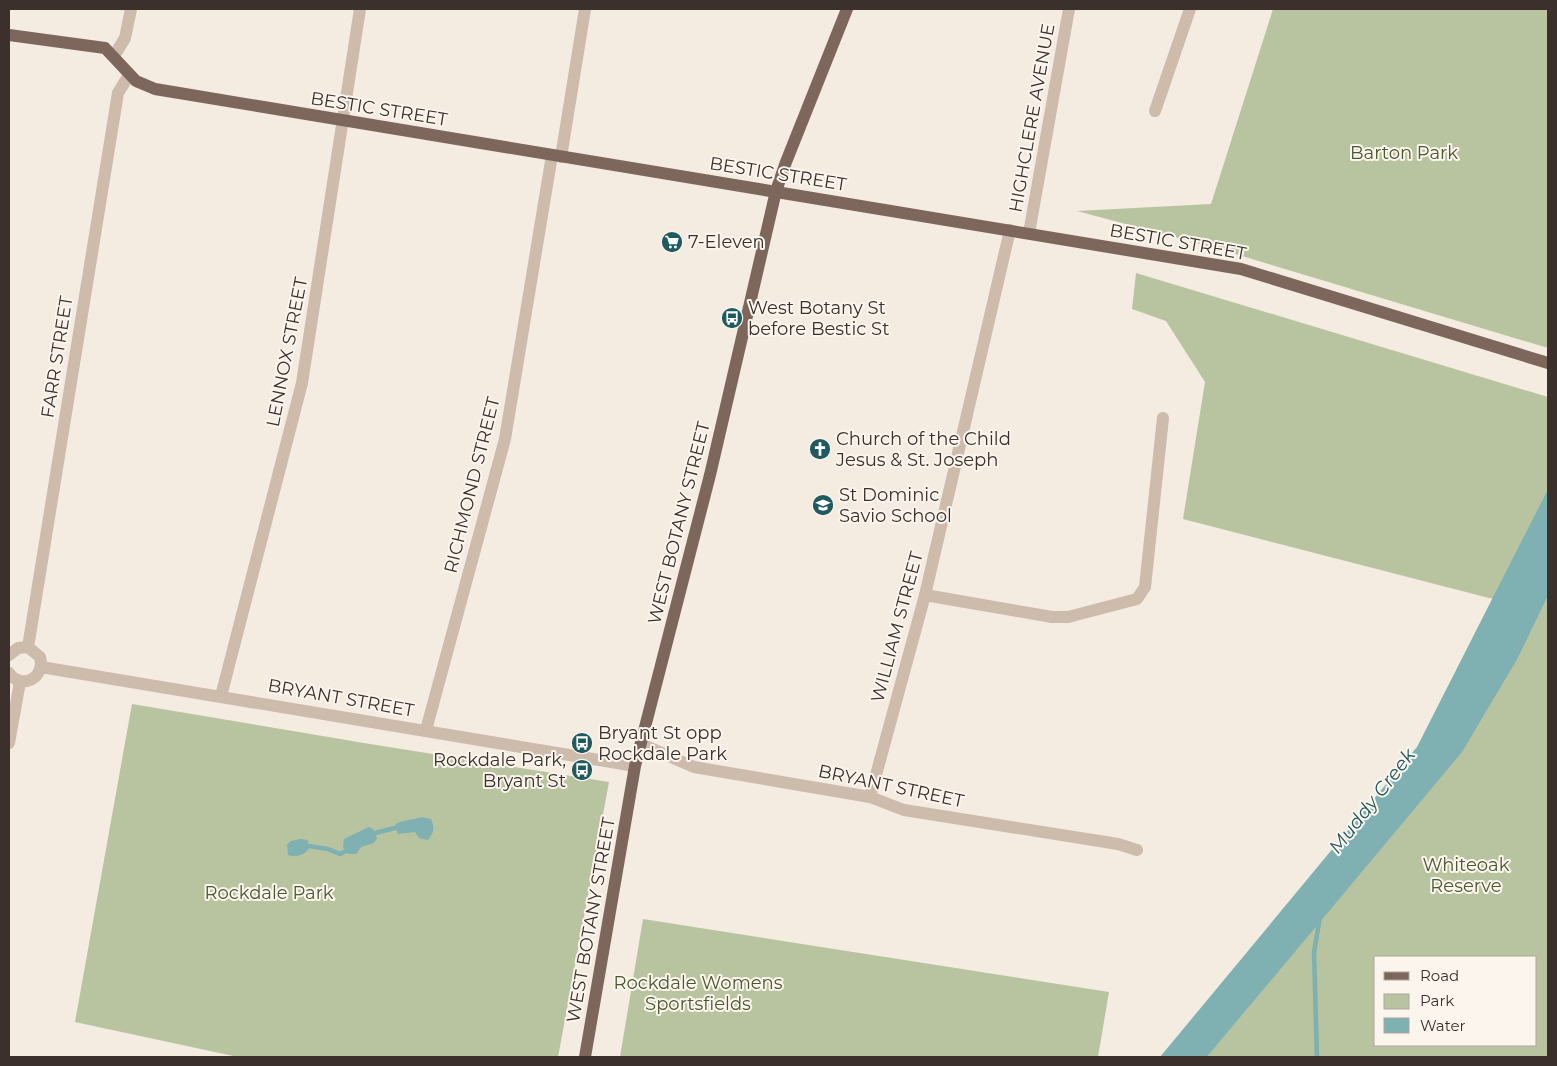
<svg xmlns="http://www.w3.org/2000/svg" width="1557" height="1066" viewBox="0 0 1557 1066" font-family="Montserrat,sans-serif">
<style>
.green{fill:#b8c4a0;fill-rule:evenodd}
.water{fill:#7fb0b2}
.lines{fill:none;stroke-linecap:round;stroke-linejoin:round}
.stream{stroke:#7fb0b2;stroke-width:4.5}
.minor{stroke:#cdbbac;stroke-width:12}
.major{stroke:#7d675c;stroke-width:12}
.labels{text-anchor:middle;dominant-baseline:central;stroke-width:4;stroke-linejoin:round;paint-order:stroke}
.street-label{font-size:18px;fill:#3b302b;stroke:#fbf5ee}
.park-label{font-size:18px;fill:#4a5a2e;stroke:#fbf5ee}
.poi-label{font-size:18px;fill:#3b302b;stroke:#fbf5ee;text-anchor:start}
.water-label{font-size:19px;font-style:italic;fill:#1f5a5e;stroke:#fbf5ee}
</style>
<rect width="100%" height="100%" fill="#f4ebe1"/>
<g class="green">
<polygon points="1273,9 1548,9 1548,348 1212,247 1077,211 1211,204"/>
<polygon points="1136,273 1548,397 1548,489 1493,599 1183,519 1205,382 1166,321 1132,309"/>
<path d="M1548,596V1057H1207L1301,944L1519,656ZM1376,957H1536V1045H1376Z"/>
<polygon points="132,704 370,744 609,782 558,1057 238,1057 75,1022"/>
<polygon points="643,919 1109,992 1098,1057 620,1057"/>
</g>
<g class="water">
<polygon points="1548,489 1548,596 1519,656 1462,752 1207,1057 1160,1057 1417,747"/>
<path d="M422,817L431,819C435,828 434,832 428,840L419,838L415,832L398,834L395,825C401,820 413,820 422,817Z"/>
<polygon points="369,827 373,829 377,838 374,843 361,847 356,854 348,854 343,847 344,839"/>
<path d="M301,839L308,840L309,849C304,855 295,858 288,855L287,845L291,841Z"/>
</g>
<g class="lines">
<g class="stream">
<polyline points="375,833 395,828"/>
<polyline points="309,846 328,849 340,854 346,851"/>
<polyline points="1317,1057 1314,952 1320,917"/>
</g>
<g class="minor">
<polyline points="114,56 125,38 131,9"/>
<polyline points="1155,111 1190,9"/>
<polyline points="561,157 585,9"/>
<polyline points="1029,233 1069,9"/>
<polyline points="925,595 1052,617 1068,617 1137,599 1145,587 1163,418"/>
<polyline points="28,647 118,93 129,75"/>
<path d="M9,655L18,648L28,647L40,657C46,677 22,691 9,673"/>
<polyline points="41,667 635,766"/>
<polyline points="221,696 302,383 360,9"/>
<polyline points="426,730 505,439 552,155"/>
<polyline points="9,743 20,682"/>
<polyline points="641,744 694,767 870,797 904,810 1118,844 1137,850"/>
<polyline points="870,797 925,595 1010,230"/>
</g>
<g class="major">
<polyline points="9,35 105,48 136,81 155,89 1241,269 1548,363"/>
<polyline points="585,1057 635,766 710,475 776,191 786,162 847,9"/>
</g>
</g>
<defs>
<g id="supermarket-disc" transform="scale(1.125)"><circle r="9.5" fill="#1f5a5e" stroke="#fbf5ee"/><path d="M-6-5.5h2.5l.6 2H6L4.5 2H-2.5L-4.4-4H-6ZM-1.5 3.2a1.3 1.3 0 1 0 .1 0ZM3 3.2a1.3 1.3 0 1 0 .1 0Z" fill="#fff"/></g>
<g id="bus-disc" transform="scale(1.125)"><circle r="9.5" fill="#1f5a5e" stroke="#fbf5ee"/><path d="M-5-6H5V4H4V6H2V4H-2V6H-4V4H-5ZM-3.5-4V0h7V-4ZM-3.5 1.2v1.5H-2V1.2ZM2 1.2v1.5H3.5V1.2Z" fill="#fff"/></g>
<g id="church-disc" transform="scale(1.125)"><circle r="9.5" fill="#1f5a5e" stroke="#fbf5ee"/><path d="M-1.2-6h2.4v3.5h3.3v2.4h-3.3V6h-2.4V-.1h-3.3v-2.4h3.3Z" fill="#fff"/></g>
<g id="school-disc" transform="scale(1.125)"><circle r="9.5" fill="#1f5a5e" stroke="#fbf5ee"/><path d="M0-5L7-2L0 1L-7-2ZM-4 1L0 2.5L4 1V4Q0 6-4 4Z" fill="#fff"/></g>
</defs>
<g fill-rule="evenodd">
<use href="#supermarket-disc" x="672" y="242"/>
<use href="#bus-disc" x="732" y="318"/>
<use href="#church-disc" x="820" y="449"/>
<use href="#school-disc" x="823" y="505"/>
<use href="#bus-disc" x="582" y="743"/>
<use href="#bus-disc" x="582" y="770"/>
</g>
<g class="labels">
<g class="street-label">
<text transform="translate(379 109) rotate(9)">BESTIC STREET</text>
<text transform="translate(1032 118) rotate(-80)">HIGHCLERE AVENUE</text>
<text transform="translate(778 174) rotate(9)">BESTIC STREET</text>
<text transform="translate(1178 242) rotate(10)">BESTIC STREET</text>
<text transform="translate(287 352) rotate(-79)">LENNOX STREET</text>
<text transform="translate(57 357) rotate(-81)">FARR STREET</text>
<text transform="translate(472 485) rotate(-76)">RICHMOND STREET</text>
<text transform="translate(679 523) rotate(-76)">WEST BOTANY STREET</text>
<text transform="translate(897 627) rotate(-75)">WILLIAM STREET</text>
<text transform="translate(341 698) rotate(10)">BRYANT STREET</text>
<text transform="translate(891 786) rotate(12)">BRYANT STREET</text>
<text transform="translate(591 920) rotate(-80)">WEST BOTANY STREET</text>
</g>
<g class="park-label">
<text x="1404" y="153">Barton Park</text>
<text x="1466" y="865">Whiteoak<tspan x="1466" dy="21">Reserve</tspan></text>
<text x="269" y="893">Rockdale Park</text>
<text x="698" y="983">Rockdale Womens<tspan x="698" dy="21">Sportsfields</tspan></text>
</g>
<g class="poi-label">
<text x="688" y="242">7-Eleven</text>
<text x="748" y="308">West Botany St<tspan x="748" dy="21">before Bestic St</tspan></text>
<text x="836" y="439">Church of the Child<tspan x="836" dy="21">Jesus &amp; St. Joseph</tspan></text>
<text x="839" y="495">St Dominic<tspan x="839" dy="21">Savio School</tspan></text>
<text x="598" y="733">Bryant St opp<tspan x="598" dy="21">Rockdale Park</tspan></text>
<text x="566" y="760" text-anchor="end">Rockdale Park,<tspan x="566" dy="21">Bryant St</tspan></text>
</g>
<g class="water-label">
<text transform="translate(1372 801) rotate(-52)">Muddy Creek</text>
</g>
</g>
<rect width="1557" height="1066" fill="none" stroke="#3b302b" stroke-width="20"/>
<rect x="1374" y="956" width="162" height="90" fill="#fbf5ee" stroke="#aea6a0"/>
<rect x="1384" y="972" width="25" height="8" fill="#7d675c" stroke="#aea6a0"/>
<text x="1420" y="981" font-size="15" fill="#3b302b">Road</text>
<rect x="1384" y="994" width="25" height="15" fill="#b8c4a0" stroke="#aea6a0"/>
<text x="1420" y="1006" font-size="15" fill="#3b302b">Park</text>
<rect x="1384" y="1018" width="25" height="15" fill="#7fb0b2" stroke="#aea6a0"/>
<text x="1420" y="1031" font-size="15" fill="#3b302b">Water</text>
</svg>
